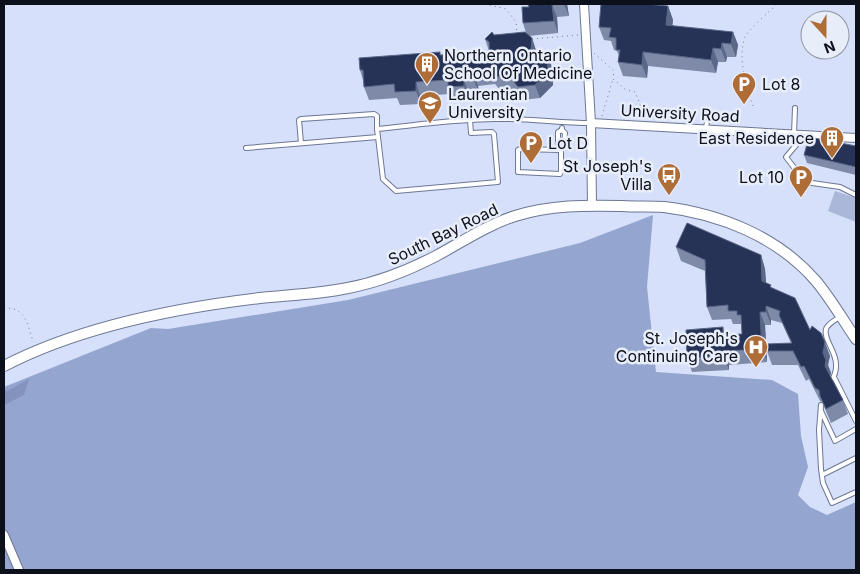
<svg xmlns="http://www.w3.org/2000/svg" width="860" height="574" viewBox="0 0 860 574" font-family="Inter,sans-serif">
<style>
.green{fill:#aab7d9}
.forest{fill:#94a5cf}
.water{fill:#8393bd}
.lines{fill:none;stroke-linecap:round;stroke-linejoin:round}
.service-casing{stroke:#6c7793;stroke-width:6}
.minor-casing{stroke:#6c7793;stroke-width:10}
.tertiary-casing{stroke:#6c7793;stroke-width:12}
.path{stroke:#72798b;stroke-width:1;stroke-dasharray:1 4;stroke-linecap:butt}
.service{stroke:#fff;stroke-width:4}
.minor{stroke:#fff;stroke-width:8}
.tertiary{stroke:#fff;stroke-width:10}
.wall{fill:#7e8aa8}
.shaded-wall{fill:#5b6787}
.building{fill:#263356;stroke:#5b6787}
.labels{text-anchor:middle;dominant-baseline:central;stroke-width:5;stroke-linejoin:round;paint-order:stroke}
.poi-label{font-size:16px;fill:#0c101a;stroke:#e8edfa;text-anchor:start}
.street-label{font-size:16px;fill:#0c101a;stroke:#e8edfa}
</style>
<rect width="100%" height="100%" fill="#d6e0fa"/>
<polygon class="green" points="835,191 856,198 856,222 828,211"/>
<polygon class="forest" points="653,215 647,287 656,372 772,380 798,394 801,436 808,467 798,495 810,507 827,515 856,502 856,570 4,570 4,387 151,328 168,329 348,300 580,243"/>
<polygon class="water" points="29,379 24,395 4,405 4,390 7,391"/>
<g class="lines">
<g class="service-casing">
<g id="service">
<polyline points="795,108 794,134 797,144 786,157 805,182 840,187 856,195"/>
<polyline points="378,137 383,179 396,191 498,182 494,134 492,132 471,133 470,120"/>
<polyline points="703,141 709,113"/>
<polyline points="301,143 299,120 301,119 374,114 377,116 377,129"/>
<path d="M246,148L378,137L377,129C417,125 456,119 496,119C528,118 559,123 591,123"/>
<polyline points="561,148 564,146 565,133 562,130 562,128"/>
<polyline points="561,150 520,149 518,150 518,172 560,174 561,172 561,148 558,145 558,132 562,130"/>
<polyline points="834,377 856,421"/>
<path d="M833,378C844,357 822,341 826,329C828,323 836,320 841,316"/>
<polyline points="821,405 819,430 821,469 823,483 832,503 856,492"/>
<polyline points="821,411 835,441 856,429"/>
<polyline points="822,475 856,458"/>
</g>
</g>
<g class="minor-casing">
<g id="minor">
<polyline points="584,4 591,123 592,206"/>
<polyline points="591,123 856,138"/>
<polyline points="4,535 19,570"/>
</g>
</g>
<g class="tertiary-casing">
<path id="tertiary" d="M4,366C81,326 175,308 260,298C290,295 319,294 348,288C379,282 409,270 436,256C462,242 487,225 515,216C550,205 586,205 622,206C636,207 650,206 664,207C721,214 778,237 816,281C831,299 843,320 856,339"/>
</g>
<g class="path">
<polyline points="485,4 506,9 516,22 517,33"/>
<polyline points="532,39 578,35"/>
<polyline points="594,53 614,71 613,79 626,90 635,92 646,118"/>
<path d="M753,106C747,86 737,59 745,37C748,30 770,11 777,4"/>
<polyline points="602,116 613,79"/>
<path d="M4,308C26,307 27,324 33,341"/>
</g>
<use href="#service" class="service"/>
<use href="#minor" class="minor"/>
<use href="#tertiary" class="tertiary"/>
</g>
<g class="wall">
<polygon points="528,4 567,4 569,16 557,17 558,33 529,36 532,38 536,50 552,67 553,85 540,98 523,100 519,96 516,89 501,91 495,84 478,86 479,93 469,94 468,99 453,100 450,94 420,96 421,104 400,105 397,98 369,100 364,87 363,80 360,70 441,55 468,53 470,59 474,63 490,63 489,51 485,39 494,35 526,33 523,23 529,7"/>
<polygon points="668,6 673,20 672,26 733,32 738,45 736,57 727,57 726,62 718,62 716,73 648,66 647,78 623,76 618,62 619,56 617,51 614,50 611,41 604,40 599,27"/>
<polygon points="856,146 856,175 807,163 804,155"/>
<polygon points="676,247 761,255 765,269 766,283 772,288 810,330 830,356 828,365 831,373 830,376 843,400 848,414 831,423 822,402 820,401 809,379 806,381 798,365 772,365 767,351 791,343 782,323 771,320 771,325 765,325 767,362 729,365 729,370 692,372 687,358 723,327 725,335 742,334 742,327 741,324 733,324 731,319 712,320 707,307 705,271 681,261"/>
</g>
<g class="shaded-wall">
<polygon points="564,4 567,4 569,16"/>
<polygon points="552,5 557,17 558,33 554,21"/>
<polygon points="668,6 673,20 671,38 666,25"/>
<polygon points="733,32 738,45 736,57 731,44"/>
<polygon points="532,38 536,51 531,51"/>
<polygon points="722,43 727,57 726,62 721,49"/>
<polygon points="713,48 718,62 716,73 711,60"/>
<polygon points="643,52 648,66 647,78 642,65"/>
<polygon points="547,54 552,67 553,85 540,98 535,85"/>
<polygon points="474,72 478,86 479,93 474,80"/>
<polygon points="464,80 469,94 468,99 464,86"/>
<polygon points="416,82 420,96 421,104 416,91"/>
<polygon points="761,255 765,269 767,295 762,281"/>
<polygon points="766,306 771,320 771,325 766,312"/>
<polygon points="760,312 765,325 767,362 762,349"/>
<polygon points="825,342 830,356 828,365 831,373 829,379 825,366 823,353"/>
<polygon points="724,351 729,365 729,370 724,356"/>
</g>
<g class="building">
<polygon points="528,4 560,4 552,5 554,21 523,23 522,7 529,7"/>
<polygon points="601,4 647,4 668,6 666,25 733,32 731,44 722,43 721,49 713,48 711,60 643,52 642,65 618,62 620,50 616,50 616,38 609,37 611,28 599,27"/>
<polygon points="492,32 494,35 525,32 532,38 531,51 543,50 547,54 548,71 535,85 518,87 514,82 514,76 496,77 490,71 474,72 474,80 464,80 464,86 448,87 448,80 416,82 416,91 395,92 394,84 364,87 363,70 360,70 359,58 440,52 440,55 468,53 468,59 472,59 473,63 490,63 489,42 485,39"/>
<polygon points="809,137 856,146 856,167 804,155"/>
<polygon points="687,223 761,255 762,281 771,285 770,287 795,298 810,330 812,326 821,333 825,342 823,353 826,360 825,366 843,400 826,409 820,396 819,390 815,388 804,366 801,367 793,351 767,351 766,344 792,343 779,315 780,311 766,306 766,312 760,312 762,349 724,351 724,356 687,358 686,330 723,327 723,335 742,334 741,315 737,315 737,311 728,311 728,305 707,307 705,260 676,247"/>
</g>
<defs>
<g id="building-pin" transform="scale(1.25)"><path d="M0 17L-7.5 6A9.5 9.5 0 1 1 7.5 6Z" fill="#ae6c37" stroke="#e8edfa"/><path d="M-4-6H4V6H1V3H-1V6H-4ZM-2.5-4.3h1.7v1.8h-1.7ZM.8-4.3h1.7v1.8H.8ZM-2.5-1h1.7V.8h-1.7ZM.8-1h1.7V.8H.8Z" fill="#fff"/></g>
<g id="parking-pin" transform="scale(1.25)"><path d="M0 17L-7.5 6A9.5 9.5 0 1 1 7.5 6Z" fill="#ae6c37" stroke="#e8edfa"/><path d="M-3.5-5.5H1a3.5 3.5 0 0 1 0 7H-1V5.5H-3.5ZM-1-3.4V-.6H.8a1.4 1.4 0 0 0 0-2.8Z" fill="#fff"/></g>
<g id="university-pin" transform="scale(1.25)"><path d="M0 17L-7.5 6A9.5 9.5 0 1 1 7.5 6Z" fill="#ae6c37" stroke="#e8edfa"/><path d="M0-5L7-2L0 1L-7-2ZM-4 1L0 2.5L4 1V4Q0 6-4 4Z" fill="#fff"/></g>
<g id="bus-pin" transform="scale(1.25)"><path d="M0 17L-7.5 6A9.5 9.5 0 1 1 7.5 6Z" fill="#ae6c37" stroke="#e8edfa"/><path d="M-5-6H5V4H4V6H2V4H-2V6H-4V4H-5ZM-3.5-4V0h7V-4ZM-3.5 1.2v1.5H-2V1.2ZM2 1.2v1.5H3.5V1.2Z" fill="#fff"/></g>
<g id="hospital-pin" transform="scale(1.25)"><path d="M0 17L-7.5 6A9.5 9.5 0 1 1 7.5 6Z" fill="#ae6c37" stroke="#e8edfa"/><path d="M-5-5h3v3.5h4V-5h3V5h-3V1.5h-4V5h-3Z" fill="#fff"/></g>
</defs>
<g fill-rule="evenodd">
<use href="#building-pin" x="427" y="64"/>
<use href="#parking-pin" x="744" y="84"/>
<use href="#university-pin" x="430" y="103"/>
<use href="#building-pin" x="832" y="138"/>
<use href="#parking-pin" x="531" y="143"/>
<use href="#bus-pin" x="669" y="175"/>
<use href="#parking-pin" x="801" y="177"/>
<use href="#hospital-pin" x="756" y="347"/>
</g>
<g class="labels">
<g class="poi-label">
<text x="444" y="55">Northern Ontario<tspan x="444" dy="18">School Of Medicine</tspan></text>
<text x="762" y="84">Lot 8</text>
<text x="448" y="94">Laurentian<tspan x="448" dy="18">University</tspan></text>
<text x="814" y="138" text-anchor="end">East Residence</text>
<text x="548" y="143">Lot D</text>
<text x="652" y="166" text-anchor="end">St Joseph's<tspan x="652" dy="18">Villa</tspan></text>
<text x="784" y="177" text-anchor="end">Lot 10</text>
<text x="738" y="338" text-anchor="end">St. Joseph's<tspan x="738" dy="18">Continuing Care</tspan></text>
</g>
<g class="street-label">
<text transform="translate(680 113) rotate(3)">University Road</text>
<text transform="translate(443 234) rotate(-26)">South Bay Road</text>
</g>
</g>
<rect width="860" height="574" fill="none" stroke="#0c101a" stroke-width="10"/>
<g transform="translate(825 35) rotate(159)"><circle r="24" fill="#e8edfa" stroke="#9095a0"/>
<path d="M0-4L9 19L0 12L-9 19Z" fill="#ae6c37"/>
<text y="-8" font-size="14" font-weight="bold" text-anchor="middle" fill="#0c101a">N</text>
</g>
</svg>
